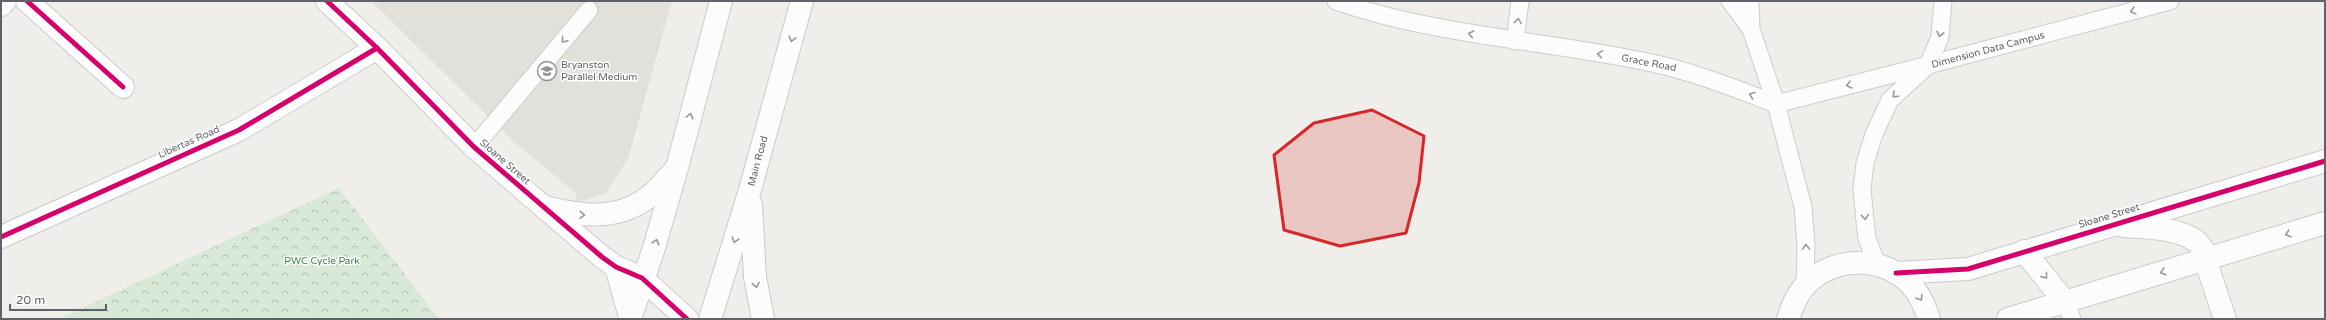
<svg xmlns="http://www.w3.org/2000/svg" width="2326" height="320" viewBox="0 0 2326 320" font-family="'Varela Round',sans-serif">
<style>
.education{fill:#e2e0da}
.forest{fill:url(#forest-crowns)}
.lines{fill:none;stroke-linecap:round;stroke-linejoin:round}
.lane-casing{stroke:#cbcccc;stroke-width:19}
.street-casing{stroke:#cbcccc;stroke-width:24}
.secondary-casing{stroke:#cacacb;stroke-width:24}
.lane{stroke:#fdfcfc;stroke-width:17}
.street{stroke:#fdfcfc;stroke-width:22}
.secondary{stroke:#fdfcfc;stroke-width:22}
.cycleway-casing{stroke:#fff;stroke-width:8}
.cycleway{stroke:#d6006c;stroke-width:5}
.oneway{stroke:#96989c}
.marked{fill:#d62828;fill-opacity:0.2;stroke:#d62828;stroke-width:3;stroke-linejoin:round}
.labels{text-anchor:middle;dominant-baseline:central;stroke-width:3;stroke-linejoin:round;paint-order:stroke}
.street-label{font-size:10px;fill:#5f6268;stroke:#fff}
.poi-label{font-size:10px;fill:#5f6268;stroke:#fff;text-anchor:start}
.park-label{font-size:10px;fill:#398540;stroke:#fff}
</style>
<defs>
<pattern id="forest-crowns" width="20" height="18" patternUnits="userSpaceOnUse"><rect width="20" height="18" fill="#d8ead7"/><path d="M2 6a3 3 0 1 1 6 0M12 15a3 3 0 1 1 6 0" fill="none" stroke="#b2c1b2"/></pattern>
</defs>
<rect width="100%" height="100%" fill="#efeeea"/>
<polygon class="education" points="371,1 672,1 628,159 606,193 574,204 577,194 513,141"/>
<polygon class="forest" points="339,188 439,319 59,319"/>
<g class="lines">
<g class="lane-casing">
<g id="lane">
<path d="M1336,1C1436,36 1544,40 1647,62C1692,71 1734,88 1776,104L1803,207L1806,245L1805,286"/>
<polyline points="1730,1 1751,29"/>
<polyline points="1750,1 1751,29 1776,104 1928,65 1940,37 1943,1"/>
<polyline points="1515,41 1520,1"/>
<polyline points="474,147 589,10"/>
<polyline points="1877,265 1867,238 1865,221 1862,189 1865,163 1874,134 1890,100 1928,65 2170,1"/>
<polyline points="2065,302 2072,319"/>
</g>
</g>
<g class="street-casing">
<g id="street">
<polyline points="27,1 123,87"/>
<polyline points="327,1 377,48 474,147 602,257 616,267 642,278"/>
<polyline points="1,5 5,1"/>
<polyline points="1,237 239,130 377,48"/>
<polyline points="2205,259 2225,319"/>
<polyline points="616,267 630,317"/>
</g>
</g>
<g class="secondary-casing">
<g id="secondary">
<polyline points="751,205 755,277 763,319"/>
<path d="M544,207C582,216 618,222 651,195C660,188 667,178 675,170"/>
<path d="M2123,226C2146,228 2176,227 2196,241C2201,245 2205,253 2209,258"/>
<polyline points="2024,251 2065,302"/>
<polyline points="1896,273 1968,269 2325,161"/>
<polyline points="642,278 687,319"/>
<polyline points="630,319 654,248 677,168 721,1"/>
<polyline points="710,319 750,190 802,1"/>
<path d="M1788,319C1792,307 1796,296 1804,287C1831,255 1886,255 1912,286C1921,296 1925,307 1929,319"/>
<polyline points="2008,319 2325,223"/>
</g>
</g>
<use href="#lane" class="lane"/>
<use href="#street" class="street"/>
<use href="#secondary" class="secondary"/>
<g class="cycleway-casing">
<g id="cycleway">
<polyline points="27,1 123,87"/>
<polyline points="327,1 377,48 474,147 602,257 616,267 642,278 687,319"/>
<polyline points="1,237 239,130 377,48"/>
<polyline points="1896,273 1968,269 2325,161"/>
</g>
</g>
<use href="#cycleway" class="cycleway"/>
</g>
<defs><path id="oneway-chevron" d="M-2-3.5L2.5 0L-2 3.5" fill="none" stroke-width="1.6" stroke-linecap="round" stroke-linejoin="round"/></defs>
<g class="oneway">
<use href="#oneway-chevron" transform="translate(2133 11) rotate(165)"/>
<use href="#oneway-chevron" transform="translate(1518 21) rotate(-84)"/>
<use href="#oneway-chevron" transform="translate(1471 34) rotate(-169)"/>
<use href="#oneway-chevron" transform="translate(1940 34) rotate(102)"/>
<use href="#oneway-chevron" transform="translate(792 39) rotate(105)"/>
<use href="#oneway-chevron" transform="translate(564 40) rotate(130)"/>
<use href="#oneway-chevron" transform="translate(1600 54) rotate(-171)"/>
<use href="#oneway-chevron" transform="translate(1849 85) rotate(166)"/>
<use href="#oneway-chevron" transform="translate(1752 95) rotate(-159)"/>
<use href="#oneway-chevron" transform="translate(1895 95) rotate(137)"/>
<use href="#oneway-chevron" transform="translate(690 116) rotate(-75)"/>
<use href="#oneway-chevron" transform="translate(582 215) rotate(4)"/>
<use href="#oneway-chevron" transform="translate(1865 217) rotate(84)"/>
<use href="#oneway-chevron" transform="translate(2288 234) rotate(163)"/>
<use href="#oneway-chevron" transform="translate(735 240) rotate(107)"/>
<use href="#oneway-chevron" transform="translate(656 242) rotate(-74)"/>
<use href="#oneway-chevron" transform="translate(1806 247) rotate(-91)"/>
<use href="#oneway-chevron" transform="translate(2163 272) rotate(163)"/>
<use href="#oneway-chevron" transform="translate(2045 276) rotate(51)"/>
<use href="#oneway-chevron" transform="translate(756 285) rotate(79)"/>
<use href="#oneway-chevron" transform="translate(1920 298) rotate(58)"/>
</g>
<path class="marked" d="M1372,110L1424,136L1419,183L1406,233L1340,246L1284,230L1274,155L1314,123Z"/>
<defs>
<g id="school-ring" transform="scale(1)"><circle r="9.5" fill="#fff" stroke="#919396" stroke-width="1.5"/><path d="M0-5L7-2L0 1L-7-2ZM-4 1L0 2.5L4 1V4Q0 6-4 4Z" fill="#919396"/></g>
</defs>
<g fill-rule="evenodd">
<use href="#school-ring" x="547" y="71"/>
</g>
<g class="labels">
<g class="street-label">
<text transform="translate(1988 50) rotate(-15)">Dimension Data Campus</text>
<text transform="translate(1649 63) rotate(11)">Grace Road</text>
<text transform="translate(189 142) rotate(-24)">Libertas Road</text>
<text transform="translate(758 161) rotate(-75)">Main Road</text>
<text transform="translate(505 162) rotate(41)">Sloane Street</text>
<text transform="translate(2109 216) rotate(-17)">Sloane Street</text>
</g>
<g class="poi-label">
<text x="561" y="65">Bryanston<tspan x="561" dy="12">Parallel Medium</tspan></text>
</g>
<g class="park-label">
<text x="322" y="261">PWC Cycle Park</text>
</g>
</g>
<rect width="2326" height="320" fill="none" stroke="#5f6268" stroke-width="4"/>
<path d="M10 304v6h96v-6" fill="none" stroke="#5f6268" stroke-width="2"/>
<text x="16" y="304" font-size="12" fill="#5f6268" stroke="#ffffff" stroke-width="3" paint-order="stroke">20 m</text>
</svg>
